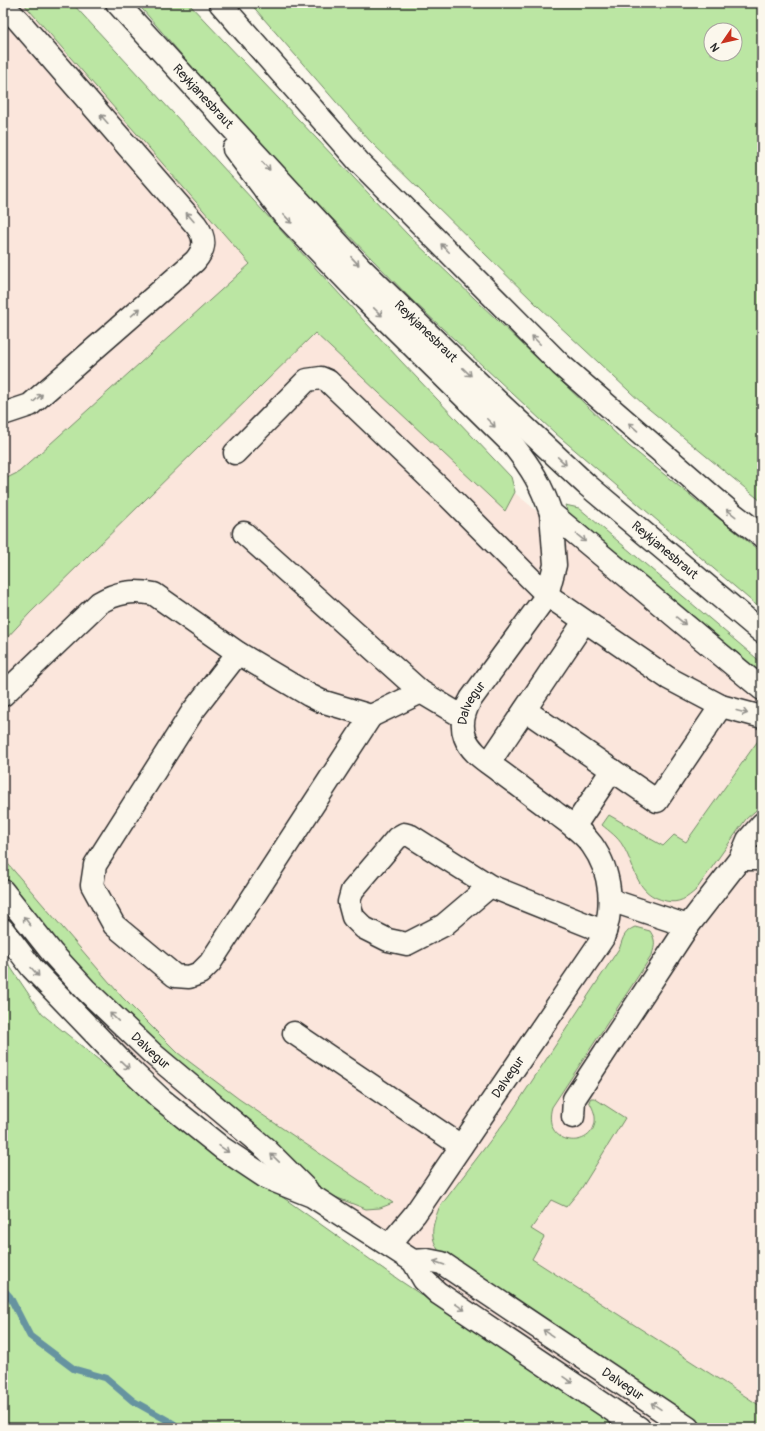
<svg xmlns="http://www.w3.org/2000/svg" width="765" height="1431" viewBox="0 0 765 1431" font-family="Pangolin,sans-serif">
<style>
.built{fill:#fbe6dc}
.green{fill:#bbe6a3;stroke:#738867;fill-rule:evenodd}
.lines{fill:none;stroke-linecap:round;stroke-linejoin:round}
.stream{stroke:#6693a0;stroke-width:7}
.minor-casing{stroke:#2b2b2b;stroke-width:25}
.highway-casing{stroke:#2b2b2b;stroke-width:25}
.minor{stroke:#fbf7ec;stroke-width:22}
.highway{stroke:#fbf7ec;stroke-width:22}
.oneway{stroke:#93918c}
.labels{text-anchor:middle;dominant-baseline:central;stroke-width:3;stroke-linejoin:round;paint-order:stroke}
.street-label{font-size:13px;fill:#2b2b2b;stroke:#fbf7ec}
</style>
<rect width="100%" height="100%" fill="#fbf7ec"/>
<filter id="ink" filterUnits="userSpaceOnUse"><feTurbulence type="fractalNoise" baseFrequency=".025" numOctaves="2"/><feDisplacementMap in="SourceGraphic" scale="8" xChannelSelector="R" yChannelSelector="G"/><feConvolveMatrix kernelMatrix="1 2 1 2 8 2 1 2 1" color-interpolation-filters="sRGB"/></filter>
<g filter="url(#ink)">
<polygon class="built" points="3,3 24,3 315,333 526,502 762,701 762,1428 663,1428 274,1172 135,1060 81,1004 24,941 3,913"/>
<g class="green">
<polygon points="23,3 72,3 400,360 511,477 515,492 505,511 315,333 30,613 3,642 3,480 19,472 250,264"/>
<polygon points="137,3 188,3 408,235 629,446 762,553 762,610 555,433 413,301 248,132"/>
<path d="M250,3H762V502L644,405L539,307L369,140ZM711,30H735V54H711Z"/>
<polygon points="565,505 579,508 762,663 762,679 571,520"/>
<path d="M762,735V805L746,819L696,890C687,898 679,904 666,901C635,894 637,870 623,846C618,837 609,831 602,825L609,815L663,846L674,835L686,842Z"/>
<polygon points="3,858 122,997 178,1053 239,1099 393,1203 380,1208 366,1209 330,1195 155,1052 3,882"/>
<path d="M635,927L650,931C656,940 655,945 652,955L552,1107C541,1145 591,1151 595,1122C596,1114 592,1107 589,1101L591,1098H594L625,1118L581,1189L566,1207L551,1200L531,1229L544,1237L532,1259L762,1407V1428H698L440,1253C429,1236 432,1227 439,1208L509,1116L620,947C623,937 625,931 635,927Z"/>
<polygon points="3,956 42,1014 167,1115 399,1280 622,1428 3,1428"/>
</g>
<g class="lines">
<polyline class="stream" points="3,1289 10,1297 30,1336 74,1369 106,1378 133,1401 174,1424 175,1428"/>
<g class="minor-casing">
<g id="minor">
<path d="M3,6L18,20L196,225C206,238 206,248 195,261L30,405L3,414"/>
<polyline points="235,453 307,380 321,378 328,381 445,493 547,595 668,678 721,706 762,717"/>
<polyline points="244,533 421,692"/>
<polyline points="238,653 193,711 95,865 92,885 114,925 175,976 189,977 200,973 210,963 371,716"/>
<path d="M3,695L99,603C117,592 133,590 154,594L238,653L309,695L321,701L371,716L421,692L463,717"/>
<polyline points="525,710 612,770"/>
<polyline points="489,763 584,622"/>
<polyline points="574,827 612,770 657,801 721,706"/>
<polyline points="740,859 762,859"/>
<polyline points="490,886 444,925 407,944 388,940 364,928 353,917 349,902 352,891 397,838 404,834 411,836 490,886 605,932"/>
<path id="s1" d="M3,891L53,954L85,989L154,1055L266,1149L307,1190"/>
<polyline points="610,900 688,926"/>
<polyline points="3,930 32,968 125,1065 161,1099 222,1148 267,1178 312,1196 413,1261 424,1280 438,1293 639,1428"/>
<polyline points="294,1033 461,1146"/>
<polyline points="573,1117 574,1099 688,926 740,859 748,840 762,824"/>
<path id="s2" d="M389,1245L415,1214L603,938C614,907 612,873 592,845C582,831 567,822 553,811C535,798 517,784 499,771C486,761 471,753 465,737C460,724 464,711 471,699L547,595L555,565L551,513"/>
<path id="s3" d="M413,1261L427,1260L442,1263L688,1428"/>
</g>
</g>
<g class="highway-casing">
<g id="highway">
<path id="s4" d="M117,3L360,267L497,401L587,485L762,632"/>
<polyline points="220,3 359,162 561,365 728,510 762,536"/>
<path d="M234,149L283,214L365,299L513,445C532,469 541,484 551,513L762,689"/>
</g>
</g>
<use href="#minor" class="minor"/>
<use href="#highway" class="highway"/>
</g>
<defs><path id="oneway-shaft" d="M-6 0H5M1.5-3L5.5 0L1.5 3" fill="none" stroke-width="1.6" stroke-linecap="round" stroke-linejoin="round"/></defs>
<g class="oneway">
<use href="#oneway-shaft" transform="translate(104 119) rotate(-131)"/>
<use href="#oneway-shaft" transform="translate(266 166) rotate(47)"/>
<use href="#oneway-shaft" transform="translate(190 217) rotate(-131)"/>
<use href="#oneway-shaft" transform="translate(288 219) rotate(46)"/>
<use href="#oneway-shaft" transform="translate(445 248) rotate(-135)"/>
<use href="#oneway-shaft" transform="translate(355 261) rotate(47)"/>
<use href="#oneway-shaft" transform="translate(136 312) rotate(-41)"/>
<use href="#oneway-shaft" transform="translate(378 312) rotate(44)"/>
<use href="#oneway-shaft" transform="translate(536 340) rotate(-135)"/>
<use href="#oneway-shaft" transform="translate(467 372) rotate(44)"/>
<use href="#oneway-shaft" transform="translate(38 398) rotate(-41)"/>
<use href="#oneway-shaft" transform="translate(491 423) rotate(45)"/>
<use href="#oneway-shaft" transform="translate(633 427) rotate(-139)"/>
<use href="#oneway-shaft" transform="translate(562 461) rotate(43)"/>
<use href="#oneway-shaft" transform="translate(731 513) rotate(-142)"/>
<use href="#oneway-shaft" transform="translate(581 538) rotate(40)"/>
<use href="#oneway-shaft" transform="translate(681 621) rotate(40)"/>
<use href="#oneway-shaft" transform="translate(742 712) rotate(15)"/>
<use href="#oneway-shaft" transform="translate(27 921) rotate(-128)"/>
<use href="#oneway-shaft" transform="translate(35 972) rotate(48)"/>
<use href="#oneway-shaft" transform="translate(114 1017) rotate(-136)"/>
<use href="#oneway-shaft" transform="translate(125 1065) rotate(44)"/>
<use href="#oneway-shaft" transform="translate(224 1149) rotate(35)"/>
<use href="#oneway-shaft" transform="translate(275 1158) rotate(-136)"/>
<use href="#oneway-shaft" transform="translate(439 1263) rotate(-161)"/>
<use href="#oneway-shaft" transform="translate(460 1307) rotate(34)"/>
<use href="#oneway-shaft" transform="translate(548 1333) rotate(-146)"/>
<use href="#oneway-shaft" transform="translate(568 1380) rotate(34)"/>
<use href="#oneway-shaft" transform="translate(656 1406) rotate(-146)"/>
</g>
</g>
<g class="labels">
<g class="street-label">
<text stroke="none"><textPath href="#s4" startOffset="127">Reykjanesbraut</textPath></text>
<text stroke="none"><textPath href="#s4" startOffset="451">Reykjanesbraut</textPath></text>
<text stroke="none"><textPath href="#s4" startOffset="775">Reykjanesbraut</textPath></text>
<text stroke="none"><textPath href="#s2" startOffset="676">Dalvegur</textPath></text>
<text stroke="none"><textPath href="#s1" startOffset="218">Dalvegur</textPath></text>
<text stroke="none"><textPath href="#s2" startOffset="206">Dalvegur</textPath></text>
<text stroke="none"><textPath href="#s3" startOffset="247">Dalvegur</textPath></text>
</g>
</g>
<rect width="765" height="1431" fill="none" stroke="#fbf7ec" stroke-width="16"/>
<rect x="8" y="8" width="749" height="1415" fill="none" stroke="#2b2b2b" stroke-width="1.5" filter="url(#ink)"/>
<g transform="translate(723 42) rotate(236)"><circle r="19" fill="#fbf7ec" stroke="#a8a59f"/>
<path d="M0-3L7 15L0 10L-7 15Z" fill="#c8321e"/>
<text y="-6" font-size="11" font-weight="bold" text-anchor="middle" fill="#2b2b2b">N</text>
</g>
</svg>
